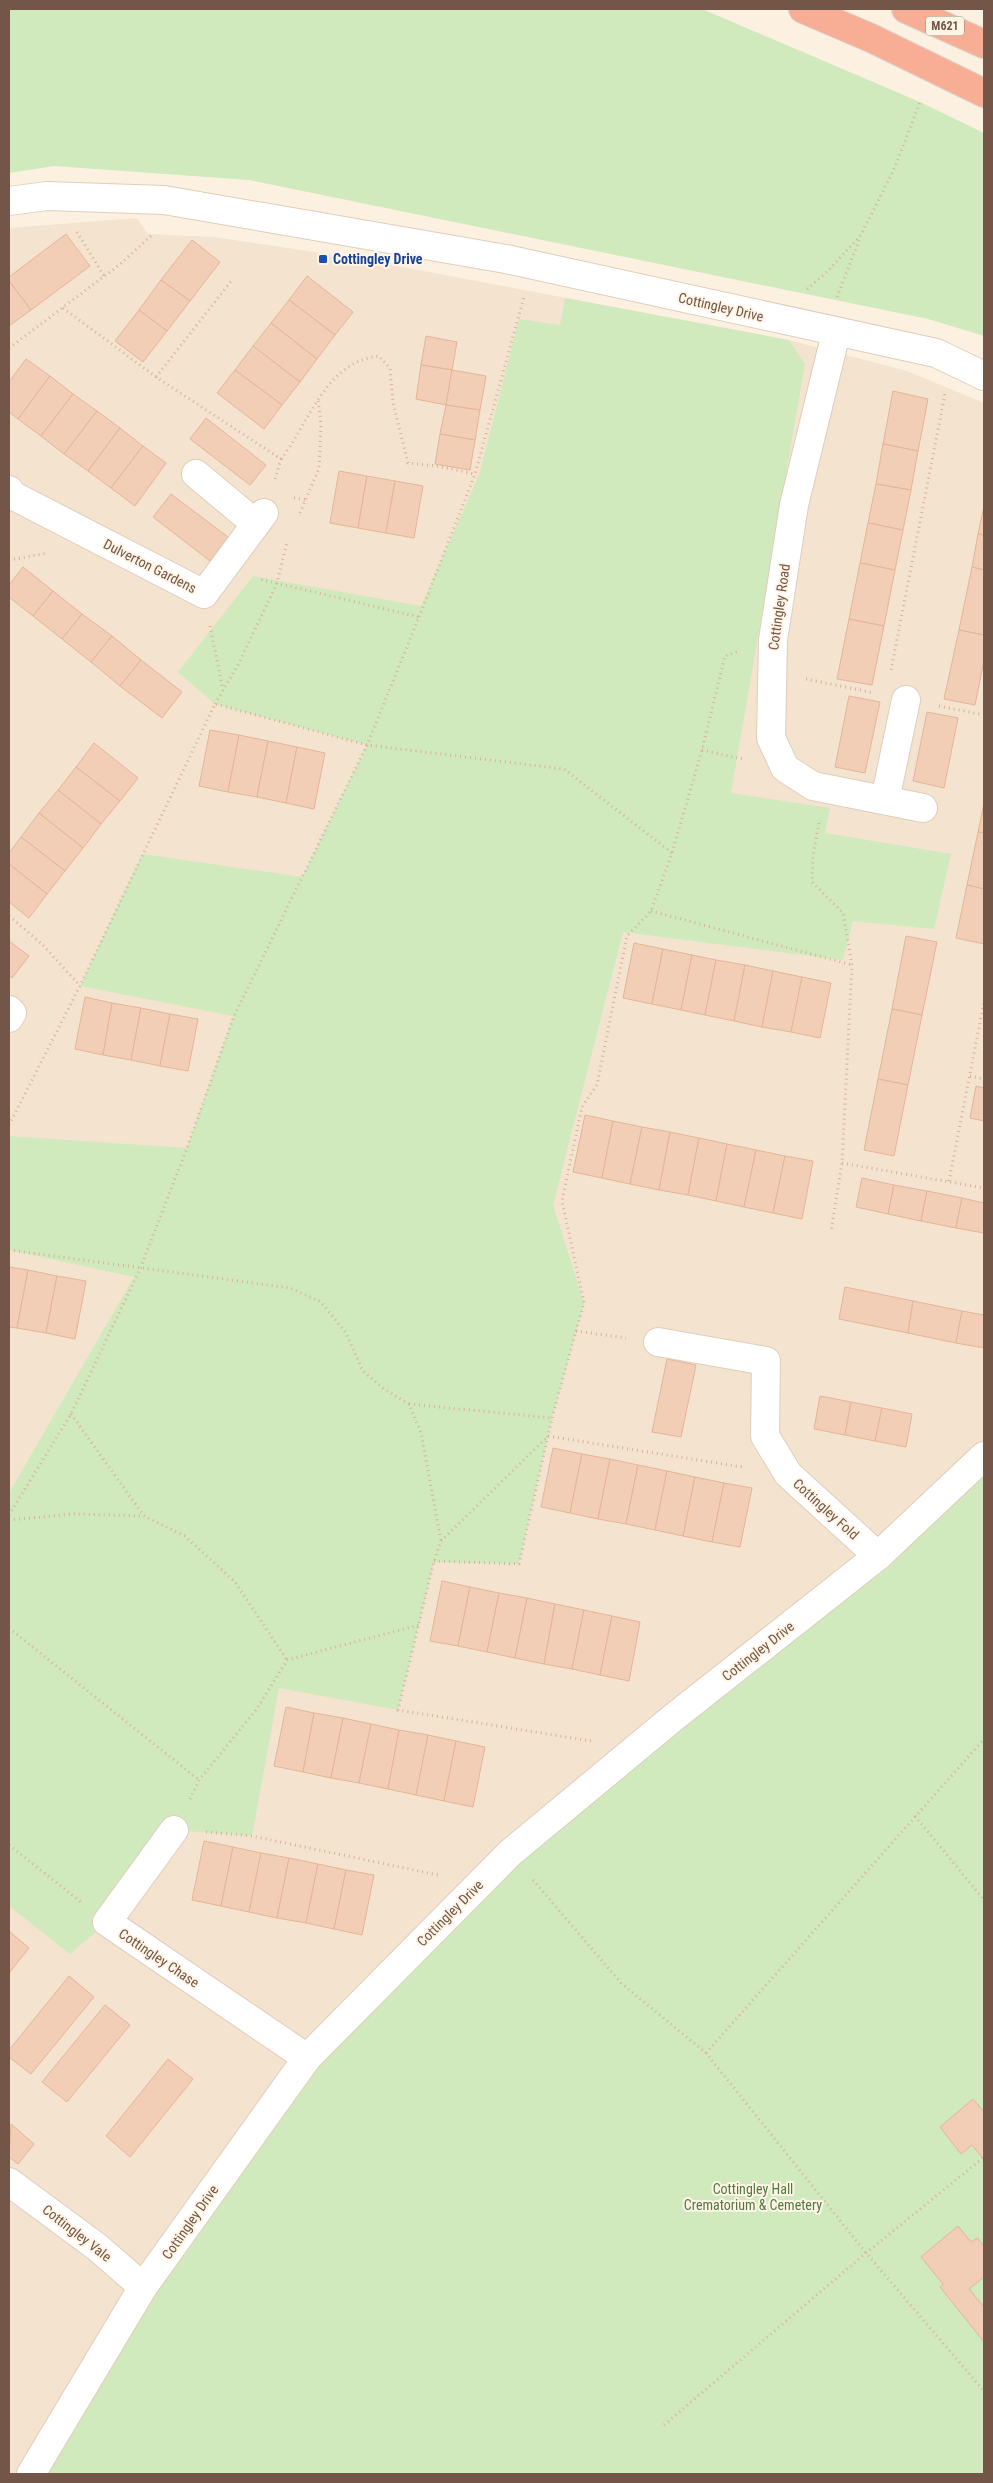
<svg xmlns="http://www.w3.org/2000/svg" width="993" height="2483" viewBox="0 0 993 2483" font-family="'Roboto Condensed',sans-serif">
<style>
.residential{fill:#f4e3ce}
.green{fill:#d0eabe}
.building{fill:#f2ceb7;stroke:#e5b497}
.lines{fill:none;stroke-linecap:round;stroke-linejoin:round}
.minor-casing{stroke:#e0cdbc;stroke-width:30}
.highway-casing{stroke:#dbd3cf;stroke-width:30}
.path{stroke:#d7b19a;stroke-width:3;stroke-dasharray:1 4;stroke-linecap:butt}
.minor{stroke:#fff;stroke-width:28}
.highway{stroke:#f8ae95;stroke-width:28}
.transit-dot{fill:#1a4fb4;stroke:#fff5e6;stroke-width:2}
.labels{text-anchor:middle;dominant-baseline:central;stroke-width:4;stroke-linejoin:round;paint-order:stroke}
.shield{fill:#fff5e6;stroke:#9d8677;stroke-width:1}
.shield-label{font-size:12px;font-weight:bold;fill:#735647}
.transit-label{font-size:14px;font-weight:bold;fill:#164399;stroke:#fff5e6;text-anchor:start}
.street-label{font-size:14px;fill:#735647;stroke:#fff5e6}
.park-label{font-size:14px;fill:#51793f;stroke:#fff5e6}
</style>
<rect width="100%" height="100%" fill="#fcf1e0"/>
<polygon class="residential" points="137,218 148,234 214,237 349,257 789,340 907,371 984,403 984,1456 31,2474 9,2474 9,228"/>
<g class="green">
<polygon points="9,9 702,9 920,102 984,133 984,336 928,319 249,180 54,166 9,173"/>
<polygon points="565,298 789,340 805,364 731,793 830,808 825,833 951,854 934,929 853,921 843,960 623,932 553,1205 584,1303 552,1418 519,1564 434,1562 398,1710 279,1688 252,1836 174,1830 107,1922 70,1954 9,1906 9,1493 134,1277 9,1250 9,1136 187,1148 233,1016 80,986 142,854 302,877 367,745 215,704 178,672 253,576 421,606 479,475 519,319 560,325"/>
<polygon points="984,1456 984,2474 31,2474 307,2058 510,1853"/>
</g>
<g class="building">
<polygon points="66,234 90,266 31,310 9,281 9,277"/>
<polygon points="192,240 220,262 190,301 161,280"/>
<polygon points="307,276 353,312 335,335 289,300"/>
<polygon points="161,280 190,301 167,331 139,310"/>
<polygon points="9,281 31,310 9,326"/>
<polygon points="289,300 335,335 317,359 271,323"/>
<polygon points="139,310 167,331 143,362 115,341"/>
<polygon points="271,323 317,359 300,382 253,346"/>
<polygon points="426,336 457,342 452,370 421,365"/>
<polygon points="253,346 300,382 282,405 235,370"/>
<polygon points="26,359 50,376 18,419 9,412 9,382"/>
<polygon points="421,365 452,370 446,405 416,399"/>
<polygon points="235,370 282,405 264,429 217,393"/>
<polygon points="452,370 486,376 480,410 446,405"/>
<polygon points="50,376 73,394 41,436 18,419"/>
<polygon points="893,391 928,399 918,451 883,444"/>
<polygon points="73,394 97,411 64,454 41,436"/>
<polygon points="446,405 480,410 475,440 440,434"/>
<polygon points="97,411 120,428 88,471 64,454"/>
<polygon points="206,418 266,465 250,485 190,439"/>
<polygon points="120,428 143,446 111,488 88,471"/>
<polygon points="440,434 475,440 470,470 435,464"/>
<polygon points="883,444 918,451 911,490 876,484"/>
<polygon points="143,446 166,463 135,506 111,488"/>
<polygon points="339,471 367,476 358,528 330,523"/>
<polygon points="367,476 395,481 386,533 358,528"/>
<polygon points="395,481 423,486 414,538 386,533"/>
<polygon points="876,484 911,490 903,530 868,523"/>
<polygon points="171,494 228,537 210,561 153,517"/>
<polygon points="984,506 984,535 978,534"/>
<polygon points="868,523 903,530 895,570 860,563"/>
<polygon points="978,534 984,535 984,570 972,567"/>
<polygon points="860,563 895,570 884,626 849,619"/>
<polygon points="23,567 53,591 33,616 9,597 9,585"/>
<polygon points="972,567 984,570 984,635 959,630"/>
<polygon points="53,591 82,614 62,639 33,616"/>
<polygon points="82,614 112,636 91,662 62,639"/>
<polygon points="849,619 884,626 872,685 837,679"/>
<polygon points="959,630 984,635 984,660 975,705 944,699"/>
<polygon points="112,636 141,660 120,686 91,662"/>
<polygon points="141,660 182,692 162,718 120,686"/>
<polygon points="849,696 880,702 865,773 835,767"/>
<polygon points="927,712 958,718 944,788 913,781"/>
<polygon points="210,730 239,735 228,792 199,786"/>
<polygon points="239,735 268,741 257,797 228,792"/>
<polygon points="268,741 297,747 286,803 257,797"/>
<polygon points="94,743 138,778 120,801 76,767"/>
<polygon points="297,747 325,753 314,809 286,803"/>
<polygon points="76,767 120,801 101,824 58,790"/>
<polygon points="58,790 101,824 83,848 39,813"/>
<polygon points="984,803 984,833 978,832"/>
<polygon points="39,813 83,848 65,871 21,837"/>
<polygon points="978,832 984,833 984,889 967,885"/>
<polygon points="21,837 65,871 47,894 9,864 9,853"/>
<polygon points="9,864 47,894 29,918 9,902"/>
<polygon points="967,885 984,889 984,944 956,938"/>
<polygon points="906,936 937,942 922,1015 892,1009"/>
<polygon points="9,941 29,956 12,978 9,975"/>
<polygon points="634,943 663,949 652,1004 623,998"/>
<polygon points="663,949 692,955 681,1010 652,1004"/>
<polygon points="692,955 716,960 705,1015 681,1010"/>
<polygon points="716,960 745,965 734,1021 705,1015"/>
<polygon points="745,965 773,971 762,1027 734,1021"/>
<polygon points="773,971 802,977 791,1032 762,1027"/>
<polygon points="802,977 831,983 820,1038 791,1032"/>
<polygon points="85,997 112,1003 103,1055 75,1049"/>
<polygon points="112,1003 141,1008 131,1060 103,1055"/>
<polygon points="141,1008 170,1014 160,1066 131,1060"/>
<polygon points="892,1009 922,1015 908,1085 878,1079"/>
<polygon points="170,1014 198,1019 188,1071 160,1066"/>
<polygon points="878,1079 908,1085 894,1156 864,1150"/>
<polygon points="976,1086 984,1088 984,1121 970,1118"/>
<polygon points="585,1115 613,1121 602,1178 573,1172"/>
<polygon points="613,1121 642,1127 630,1184 602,1178"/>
<polygon points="642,1127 670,1132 659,1190 630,1184"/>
<polygon points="670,1132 699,1138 688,1195 659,1190"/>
<polygon points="699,1138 727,1144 716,1201 688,1195"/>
<polygon points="727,1144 756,1150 744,1207 716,1201"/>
<polygon points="756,1150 785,1156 773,1213 744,1207"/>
<polygon points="785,1156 813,1161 802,1219 773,1213"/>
<polygon points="862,1178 894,1185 888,1214 856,1207"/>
<polygon points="894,1185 927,1191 921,1221 888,1214"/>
<polygon points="927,1191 962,1198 956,1228 921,1221"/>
<polygon points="962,1198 984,1203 984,1233 956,1228"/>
<polygon points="9,1267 28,1270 17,1328 9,1327"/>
<polygon points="28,1270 57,1276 46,1333 17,1328"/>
<polygon points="57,1276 86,1281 75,1339 46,1333"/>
<polygon points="845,1287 913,1301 908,1333 839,1319"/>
<polygon points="913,1301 962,1311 956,1343 908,1333"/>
<polygon points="962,1311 984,1315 984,1348 956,1343"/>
<polygon points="667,1359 696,1365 681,1437 652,1432"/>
<polygon points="820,1396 851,1402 845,1435 814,1429"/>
<polygon points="851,1402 882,1408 875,1441 845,1435"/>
<polygon points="882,1408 912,1414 906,1447 875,1441"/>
<polygon points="553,1448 582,1454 570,1513 541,1507"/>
<polygon points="582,1454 610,1459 598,1519 570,1513"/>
<polygon points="610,1459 638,1465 626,1524 598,1519"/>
<polygon points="638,1465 667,1471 655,1530 626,1524"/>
<polygon points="667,1471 695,1477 683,1536 655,1530"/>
<polygon points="695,1477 724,1483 712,1542 683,1536"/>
<polygon points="724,1483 752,1488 740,1547 712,1542"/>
<polygon points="442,1581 470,1587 458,1646 430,1641"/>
<polygon points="470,1587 499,1593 487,1652 458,1646"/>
<polygon points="499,1593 527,1598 515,1658 487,1652"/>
<polygon points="527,1598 555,1604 544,1664 515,1658"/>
<polygon points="555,1604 584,1610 572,1669 544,1664"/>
<polygon points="584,1610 612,1616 600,1675 572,1669"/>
<polygon points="612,1616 640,1622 629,1681 600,1675"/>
<polygon points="286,1707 314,1713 303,1772 274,1766"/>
<polygon points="314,1713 343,1718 331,1778 303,1772"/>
<polygon points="343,1718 371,1724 359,1783 331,1778"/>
<polygon points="371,1724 399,1730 388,1789 359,1783"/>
<polygon points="399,1730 428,1735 416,1795 388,1789"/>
<polygon points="428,1735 456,1741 444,1801 416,1795"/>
<polygon points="456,1741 485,1747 473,1807 444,1801"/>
<polygon points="204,1841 233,1847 221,1906 192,1900"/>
<polygon points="233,1847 261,1853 249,1912 221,1906"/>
<polygon points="261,1853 289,1858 277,1918 249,1912"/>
<polygon points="289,1858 318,1864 306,1923 277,1918"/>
<polygon points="318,1864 346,1870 334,1929 306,1923"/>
<polygon points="346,1870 374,1875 362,1935 334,1929"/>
<polygon points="9,1931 29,1948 9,1973"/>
<polygon points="69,1976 94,1997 31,2074 9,2057 9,2050"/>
<polygon points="105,2005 130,2025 67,2102 42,2082"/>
<polygon points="168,2059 193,2079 130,2157 106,2136"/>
<polygon points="973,2099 984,2112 984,2160 972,2145 961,2154 940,2127"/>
<polygon points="11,2124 34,2144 18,2164 9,2157"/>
<polygon points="958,2226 971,2242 977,2238 984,2246 984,2277 969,2289 984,2307 984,2342 940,2287 943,2284 921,2257"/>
</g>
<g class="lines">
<g class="minor-casing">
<g id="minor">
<polyline points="9,201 47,196 164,200 506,259 936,353 984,376"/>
<polyline points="836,333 794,505 773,640 771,738 785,768 813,786 923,808"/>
<polyline points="196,474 256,524"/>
<polyline points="9,490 12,495 204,594 264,513"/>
<polyline points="885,800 906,700"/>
<polyline points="9,1010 12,1013 9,1018"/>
<polyline points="658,1342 766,1361 765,1436 788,1474 878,1556"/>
<polyline points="174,1830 107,1922 307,2058"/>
<polyline points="9,2182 97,2247 143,2287"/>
<polyline points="31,2474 143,2287 307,2058 510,1853 674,1717 878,1556 984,1456"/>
</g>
</g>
<g class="highway-casing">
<g id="highway">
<polyline points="803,9 871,38 984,93"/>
<polyline points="906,9 984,44"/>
</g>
</g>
<g class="path">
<polyline points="77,232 104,276"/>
<polyline points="807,289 825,274 861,235 895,167 920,102"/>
<polyline points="837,297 860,238"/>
<polyline points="63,308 156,377 281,459 274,482"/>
<polyline points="9,348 118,266 153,234"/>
<polyline points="156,377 232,280"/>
<path d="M281,459C310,422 325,362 379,356L390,368L393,403L408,463L437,466L475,474"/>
<polyline points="294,498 305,500"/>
<polyline points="300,513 319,468 321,424 318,399"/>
<polyline points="9,560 48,553"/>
<polyline points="419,617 475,474 524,297"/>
<polyline points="210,626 223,690"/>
<polyline points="891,670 945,394"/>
<polyline points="806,679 874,693"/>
<polyline points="215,704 238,665 277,583 287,542"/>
<polyline points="939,706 984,715"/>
<polyline points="702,750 743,759"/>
<polyline points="819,823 813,855 812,882 843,913 852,965 842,1163 831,1231"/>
<polyline points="651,911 852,965"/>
<polyline points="9,916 42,944 80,986"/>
<polyline points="970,1076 984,1079"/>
<polyline points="9,1125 80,986 215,704 367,745 564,769 672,853"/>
<polyline points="842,1163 984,1188"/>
<polyline points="949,1181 984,1002"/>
<polyline points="9,1250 290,1288 321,1302 346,1333 363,1371 384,1389 409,1404 421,1433 441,1541"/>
<polyline points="576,1331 584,1303 562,1201 582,1107 597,1085 627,936 651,911 672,853 702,750 725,656 739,651"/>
<polyline points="409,1404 552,1418"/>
<polyline points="71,1414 144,1516"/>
<polyline points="9,1515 71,1414 140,1269 187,1148 234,1016 367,745 419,617 259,579"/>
<polyline points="9,1520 73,1514 144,1516 185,1536 235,1582 287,1660"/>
<polyline points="434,1561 519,1564 552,1418 576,1331 626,1338"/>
<polyline points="9,1628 199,1780"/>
<polyline points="591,1741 398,1710 434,1561 441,1541 548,1436 742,1467"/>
<polyline points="190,1799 199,1780 256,1710 287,1660 419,1625"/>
<polyline points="915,1816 984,1900"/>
<polyline points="206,1832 252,1836 438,1875"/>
<polyline points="9,1845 81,1902"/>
<polyline points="533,1880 621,1983 706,2053 866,2253 984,2391"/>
<polyline points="706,2053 984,1739"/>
<polyline points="664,2425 866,2253 983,2158"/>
</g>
<use href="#minor" class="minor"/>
<use href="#highway" class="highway"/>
</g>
<rect class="transit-dot" x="318" y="254" width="10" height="10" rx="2.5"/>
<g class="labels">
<rect class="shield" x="926" y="16.5" width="38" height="19" rx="4"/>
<g class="shield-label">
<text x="945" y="26">M621</text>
</g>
<g class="transit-label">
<text x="333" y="259">Cottingley Drive</text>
</g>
<g class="street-label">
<text transform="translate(721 307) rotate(13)">Cottingley Drive</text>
<text transform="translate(150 566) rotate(27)">Dulverton Gardens</text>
<text transform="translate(779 607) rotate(-82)">Cottingley Road</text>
<text transform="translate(826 1509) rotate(42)">Cottingley Fold</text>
<text transform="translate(758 1651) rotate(-38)">Cottingley Drive</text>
<text transform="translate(450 1913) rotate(-45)">Cottingley Drive</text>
<text transform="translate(159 1958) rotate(34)">Cottingley Chase</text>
<text transform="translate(190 2222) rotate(-55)">Cottingley Drive</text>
<text transform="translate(77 2233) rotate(38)">Cottingley Vale</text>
</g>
<g class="park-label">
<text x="753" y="2189">Cottingley Hall<tspan x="753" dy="16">Crematorium &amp; Cemetery</tspan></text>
</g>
</g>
<rect width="993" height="2483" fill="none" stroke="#735647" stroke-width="20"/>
</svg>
